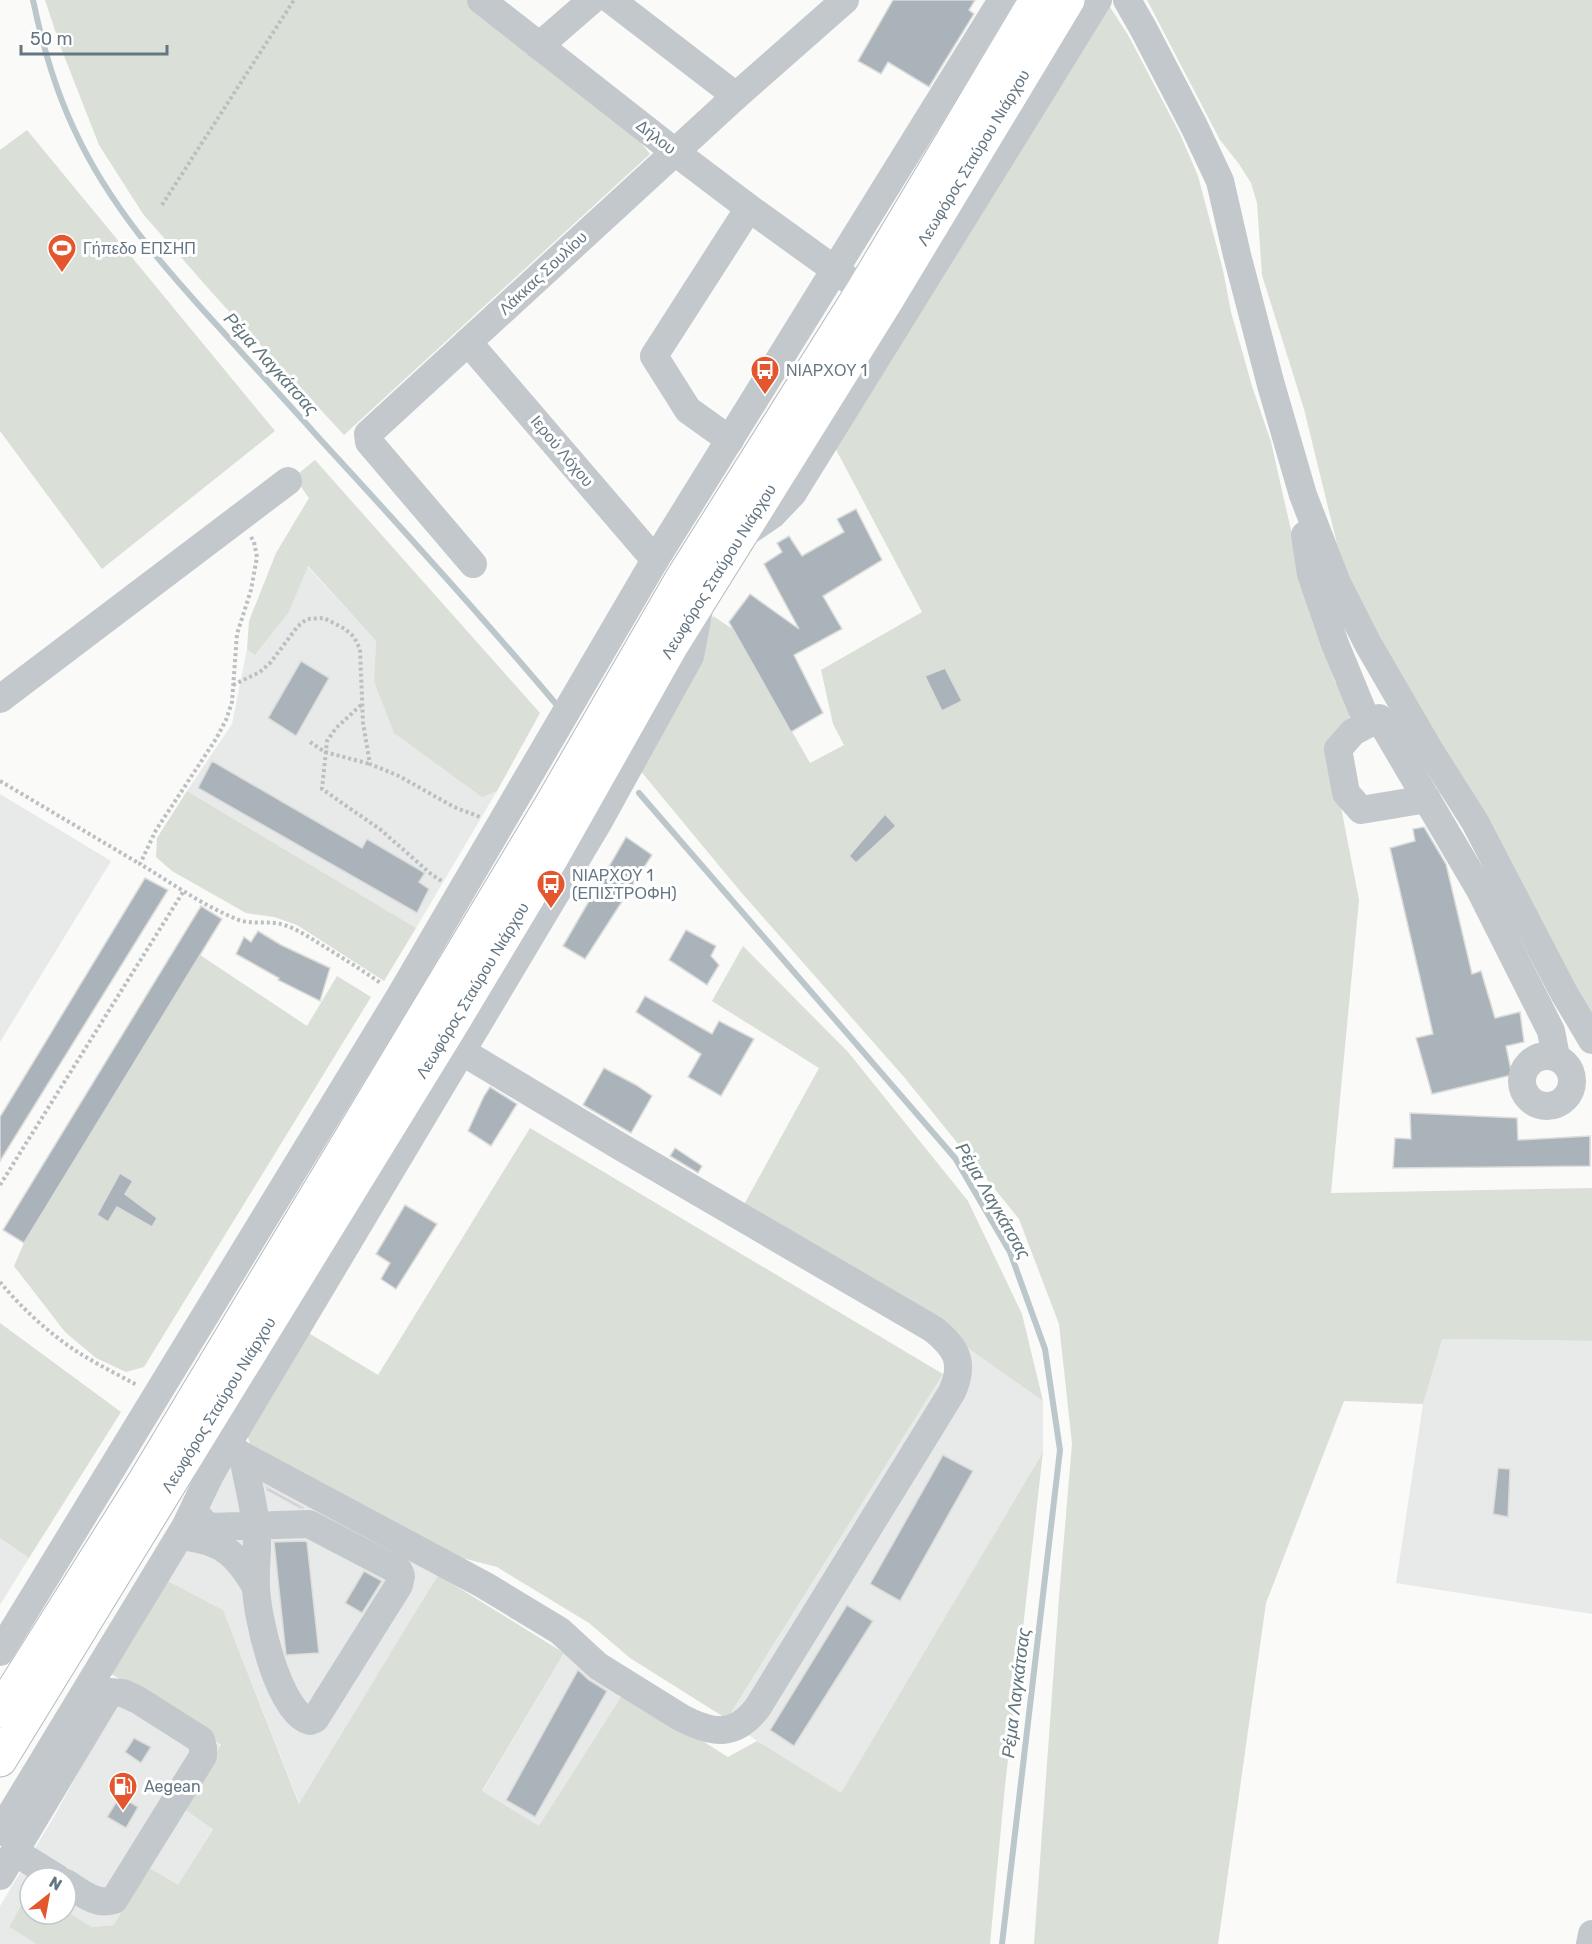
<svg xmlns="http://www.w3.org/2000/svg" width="1592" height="1944" viewBox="0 0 1592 1944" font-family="Rubik,sans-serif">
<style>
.built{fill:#e8e9e9}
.green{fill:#dadfd7}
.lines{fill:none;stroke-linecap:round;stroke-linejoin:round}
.stream{stroke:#bbc7cb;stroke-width:6}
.building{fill:#aab3b9;stroke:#dcdcda;stroke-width:1.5}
.major-casing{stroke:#b5babe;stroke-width:35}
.path{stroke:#bbbfc2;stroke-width:4;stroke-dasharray:3 3;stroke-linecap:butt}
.minor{stroke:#c3c8cc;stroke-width:28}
.major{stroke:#fff;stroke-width:33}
.labels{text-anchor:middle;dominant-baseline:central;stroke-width:6;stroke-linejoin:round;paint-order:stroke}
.street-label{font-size:16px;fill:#657683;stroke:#fff}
.poi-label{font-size:16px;fill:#657683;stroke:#fff;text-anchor:start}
.water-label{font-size:18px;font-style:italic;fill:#60757c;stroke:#fff}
</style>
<rect width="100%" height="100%" fill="#fafaf8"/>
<g class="built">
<polygon points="307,566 376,641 374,681 482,796 497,791 416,928 187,791 232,724 247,649 256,654 289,612"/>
<polygon points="0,794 111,861 0,1042"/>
<polygon points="1441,1339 1592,1341 1592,1614 1396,1583 1423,1404"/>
<polygon points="962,1344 1043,1401 1043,1452 841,1794 757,1741 727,1719"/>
<polygon points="227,1465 441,1570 300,1805 223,1610 164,1579"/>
<polygon points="0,1538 29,1558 0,1605"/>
<polygon points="564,1653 624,1692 539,1827 482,1792"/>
<polygon points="127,1683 221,1746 184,1809 213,1828 178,1886 148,1867 115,1925 92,1927 66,1911 66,1878 30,1878 30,1889 9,1927 36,1944 0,1944 0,1906 55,1815"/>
</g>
<g class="green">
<polygon points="45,0 469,0 626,124 650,154 344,435 215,296 143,214 99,145 61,48"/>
<polygon points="1147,0 1592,0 1592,1017 1396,667 1352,585 1337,544 1304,409 1262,275 1257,203 1251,183 1239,164 1220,140"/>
<polygon points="1110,7 1128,35 1180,134 1198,176 1223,270 1231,312 1252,386 1271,442 1310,614 1335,682 1357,707 1329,745 1359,900 1331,1193 1592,1188 1592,1341 1442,1339 1423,1404 1344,1401 1266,1603 1218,1944 1034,1944 1059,1597 1072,1444 1059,1324 1019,1219 904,1077 740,891 639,769 713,616 734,630 810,763 844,745 833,724 821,670 922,612 832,442"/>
<polygon points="27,130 275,431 102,569 0,431 0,150"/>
<polygon points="315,460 540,713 497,791 482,797 394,733 374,681 376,641 308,566 289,612 255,655 247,649 249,621 276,553 309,498 294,477"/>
<polygon points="187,791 416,928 384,981 297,925 274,917 246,913 172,871 156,857 157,838"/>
<polygon points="743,946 848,1052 968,1201 1022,1314 1043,1401 945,1332 741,1210 819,1068 712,1001"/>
<polygon points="200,955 307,1026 337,976 371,997 144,1367 126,1372 96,1358 65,1332 14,1266 24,1243"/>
<polygon points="530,1128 943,1374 727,1719 630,1658 589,1623 497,1567 439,1552 253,1454 244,1424 302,1329 378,1375"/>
<polygon points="0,1323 121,1412 29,1558 0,1538"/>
<polygon points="1043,1452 1005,1786 990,1944 36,1944 9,1927 30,1889 30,1914 66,1914 66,1911 92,1927 114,1925 148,1867 178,1885 213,1829 184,1809 221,1745 127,1683 111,1674 164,1579 223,1610 299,1804 438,1575 564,1653 482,1791 539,1826 624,1692 728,1757 757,1741 841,1793"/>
</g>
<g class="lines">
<g class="stream">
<path d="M33,0C42,43 55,89 74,129C109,206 167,271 224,333C255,368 287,402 318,437C399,525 479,613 556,704"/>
<polyline points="639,793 955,1158 1010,1252 1045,1349 1060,1450 1002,1944"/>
</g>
</g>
<g class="building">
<polygon points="893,0 975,0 969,10 974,14 929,87 888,62 881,74 858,61"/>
<polygon points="856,509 882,560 823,596 842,629 794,655 823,713 791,732 729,622 750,594 799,629 764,564 782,552 777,543 789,536 802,556 844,532 837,519"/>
<polygon points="301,661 329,678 296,736 268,718"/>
<polygon points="945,668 962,701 942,711 925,676"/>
<polygon points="212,761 362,848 367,839 425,873 419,882 429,889 417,913 198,788"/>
<polygon points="885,814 896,826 856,863 849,856"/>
<polygon points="1424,827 1446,864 1472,974 1481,971 1495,1018 1520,1012 1524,1042 1506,1046 1512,1075 1432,1094 1416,1038 1433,1034 1390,848 1415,841 1413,829"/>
<polygon points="626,837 652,855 585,959 563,946"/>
<polygon points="145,878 168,890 0,1161 0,1117"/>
<polygon points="201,906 222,919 24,1243 3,1230"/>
<polygon points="686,930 716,946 711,956 719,965 707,985 669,960"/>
<polygon points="258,931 281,945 330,968 320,1001 278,980 279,978 236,954 244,937 251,942"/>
<polygon points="645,996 712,1034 719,1021 754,1039 721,1096 688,1077 701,1054 636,1012"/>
<polygon points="604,1068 636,1085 652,1096 631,1133 583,1105"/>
<polygon points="490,1087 517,1104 491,1146 468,1131 484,1096"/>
<polygon points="1410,1113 1517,1118 1518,1140 1590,1136 1590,1166 1393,1168 1395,1138 1411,1139"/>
<polygon points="675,1148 702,1166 698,1173 670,1156"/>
<polygon points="120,1173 133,1181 125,1194 157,1218 152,1227 117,1207 108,1222 97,1215"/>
<polygon points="405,1205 437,1224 396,1289 381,1279 390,1263 376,1254"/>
<polygon points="943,1455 973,1471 900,1601 870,1584"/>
<polygon points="1498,1468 1510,1469 1508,1517 1493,1514"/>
<polygon points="266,1487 304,1508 300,1508 267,1490"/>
<polygon points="305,1541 307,1542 319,1653 286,1655 274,1542"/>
<polygon points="364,1571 382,1581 362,1613 345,1603"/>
<polygon points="847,1605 873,1621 794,1746 770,1730"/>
<polygon points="578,1670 589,1680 607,1691 535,1817 506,1800"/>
<polygon points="134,1738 151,1747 141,1763 125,1752"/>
<polygon points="120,1796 138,1807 126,1828 107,1817"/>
</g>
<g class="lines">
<g class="major-casing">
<g id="major">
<polyline points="0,1711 144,1482 551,805 681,580 863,290 1036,0"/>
<path id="s1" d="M0,1760L455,1019L554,854L672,645L887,300L1068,0"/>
</g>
</g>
<g class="path">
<polyline points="162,205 294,0"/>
<path d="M251,537L254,542L257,557L251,590L237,634L232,702L226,720L216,739L156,830L140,864C172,883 203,906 239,920C254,925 269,920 284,925C297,929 309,937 320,944C341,957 362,970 382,984"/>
<polyline points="233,685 260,672 271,662 298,626 307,619 324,618 345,629 354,637 360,649 363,723 370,764 399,776 454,807 480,817"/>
<polyline points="361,705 336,728 327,741 322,789 381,830 431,874 443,882"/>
<polyline points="310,742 325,752 370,764"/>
<polyline points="0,781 140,864"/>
<polyline points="0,1185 183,892"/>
<path d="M0,1282C23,1310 53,1337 84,1356C101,1366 120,1376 137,1385"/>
</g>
<g class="minor">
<polyline points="481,0 675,152 749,208 849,280"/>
<polyline points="611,0 736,96"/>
<polyline points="1127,0 1143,28 1194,126 1220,181 1237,255 1271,385 1303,495 1337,583 1368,644 1430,751 1475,822 1564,993 1592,1040"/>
<polyline points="539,46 592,0"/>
<polyline points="468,342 655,560"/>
<polyline points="730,440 688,410 654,356 749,208"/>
<polyline points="1305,535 1311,574 1335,644 1368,724"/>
<polyline points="741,536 772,515 793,493 1098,0"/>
<polyline points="473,564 369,442 368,434 736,96 845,0"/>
<polyline points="0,699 288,481"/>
<polyline points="1427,799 1361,810 1346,793 1338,749 1353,732 1379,718 1480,890 1551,1031 1556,1057"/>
<circle cx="1547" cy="1081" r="25"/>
<path d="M227,1445L243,1456L484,1585L560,1631L598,1666L680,1717C712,1734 735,1738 758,1707L952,1392C965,1363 957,1348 933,1329L621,1147L461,1051"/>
<path d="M194,1511L203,1522L210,1527L309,1524L399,1571L401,1576L399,1585L315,1719L310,1721C278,1713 256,1614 256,1585C255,1565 259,1544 256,1525C253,1502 247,1479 243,1456"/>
<path d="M187,1537C224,1542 237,1555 256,1587"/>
<polyline points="0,1652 400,996 655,560 1002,0"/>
<polyline points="0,1832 185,1527 210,1475 227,1445 599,821 690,656 700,604"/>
<polyline points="15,1852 57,1878"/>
<path d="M0,1876L110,1692L123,1693L138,1700L201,1740L203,1748V1756L114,1900C96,1906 81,1892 66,1883"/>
<polyline points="1590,1944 1592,1934"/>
</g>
<use href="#major" class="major"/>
</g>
<defs>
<g id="stadium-pin" transform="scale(1.5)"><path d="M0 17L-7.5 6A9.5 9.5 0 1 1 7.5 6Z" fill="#e4572e" stroke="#fff"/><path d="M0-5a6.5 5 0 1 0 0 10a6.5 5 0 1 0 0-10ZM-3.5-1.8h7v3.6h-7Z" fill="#fff"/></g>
<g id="bus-pin" transform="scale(1.5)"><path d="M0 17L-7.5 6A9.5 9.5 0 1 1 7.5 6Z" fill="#e4572e" stroke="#fff"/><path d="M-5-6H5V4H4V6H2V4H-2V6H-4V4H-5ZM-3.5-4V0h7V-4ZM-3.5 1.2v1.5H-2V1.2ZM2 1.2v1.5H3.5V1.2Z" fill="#fff"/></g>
<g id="fuel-pin" transform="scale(1.5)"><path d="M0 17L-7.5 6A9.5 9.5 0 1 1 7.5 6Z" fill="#e4572e" stroke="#fff"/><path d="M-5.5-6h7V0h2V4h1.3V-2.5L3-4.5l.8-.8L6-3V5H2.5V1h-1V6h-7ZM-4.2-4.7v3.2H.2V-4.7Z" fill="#fff"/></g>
</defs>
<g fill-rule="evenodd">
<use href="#stadium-pin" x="62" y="248"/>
<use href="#bus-pin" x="765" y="370"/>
<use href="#bus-pin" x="551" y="884"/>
<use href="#fuel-pin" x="123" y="1786"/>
</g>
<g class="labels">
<g class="street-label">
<text transform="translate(656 137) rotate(38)">Δήλου</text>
<text stroke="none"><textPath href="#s1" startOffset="1875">Λεωφόρος Σταύρου Νιάρχου</textPath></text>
<text transform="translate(543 273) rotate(-43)">Λάκκας Σουλίου</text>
<text transform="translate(562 451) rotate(50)">Ιερού Λόχου</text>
<text stroke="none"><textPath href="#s1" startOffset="1389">Λεωφόρος Σταύρου Νιάρχου</textPath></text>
<text stroke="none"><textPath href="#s1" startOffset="903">Λεωφόρος Σταύρου Νιάρχου</textPath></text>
<text stroke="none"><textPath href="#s1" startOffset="417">Λεωφόρος Σταύρου Νιάρχου</textPath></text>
</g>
<g class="poi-label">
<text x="83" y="248">Γήπεδο ΕΠΣΗΠ</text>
<text x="786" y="370">ΝΙΑΡΧΟΥ 1</text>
<text x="572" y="875">ΝΙΑΡΧΟΥ 1<tspan x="572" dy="18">(ΕΠΙΣΤΡΟΦΗ)</tspan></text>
<text x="144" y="1786">Aegean</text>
</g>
<g class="water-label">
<text transform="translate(271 364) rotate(48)">Ρέμα Λαγκάτσας</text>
<text transform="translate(993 1201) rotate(60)">Ρέμα Λαγκάτσας</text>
<text transform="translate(1016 1693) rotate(-83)">Ρέμα Λαγκάτσας</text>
</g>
</g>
<g transform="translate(48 1896) rotate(31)"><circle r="28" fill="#ffffff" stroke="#c1c8cd" stroke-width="1.5"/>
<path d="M0-4.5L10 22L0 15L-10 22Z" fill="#e4572e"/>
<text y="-9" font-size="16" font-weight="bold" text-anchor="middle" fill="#657683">N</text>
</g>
<path d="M21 45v9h146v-9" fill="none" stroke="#657683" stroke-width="3"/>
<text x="30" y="45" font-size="18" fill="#657683" stroke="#ffffff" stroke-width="4.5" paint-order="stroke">50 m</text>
</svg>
